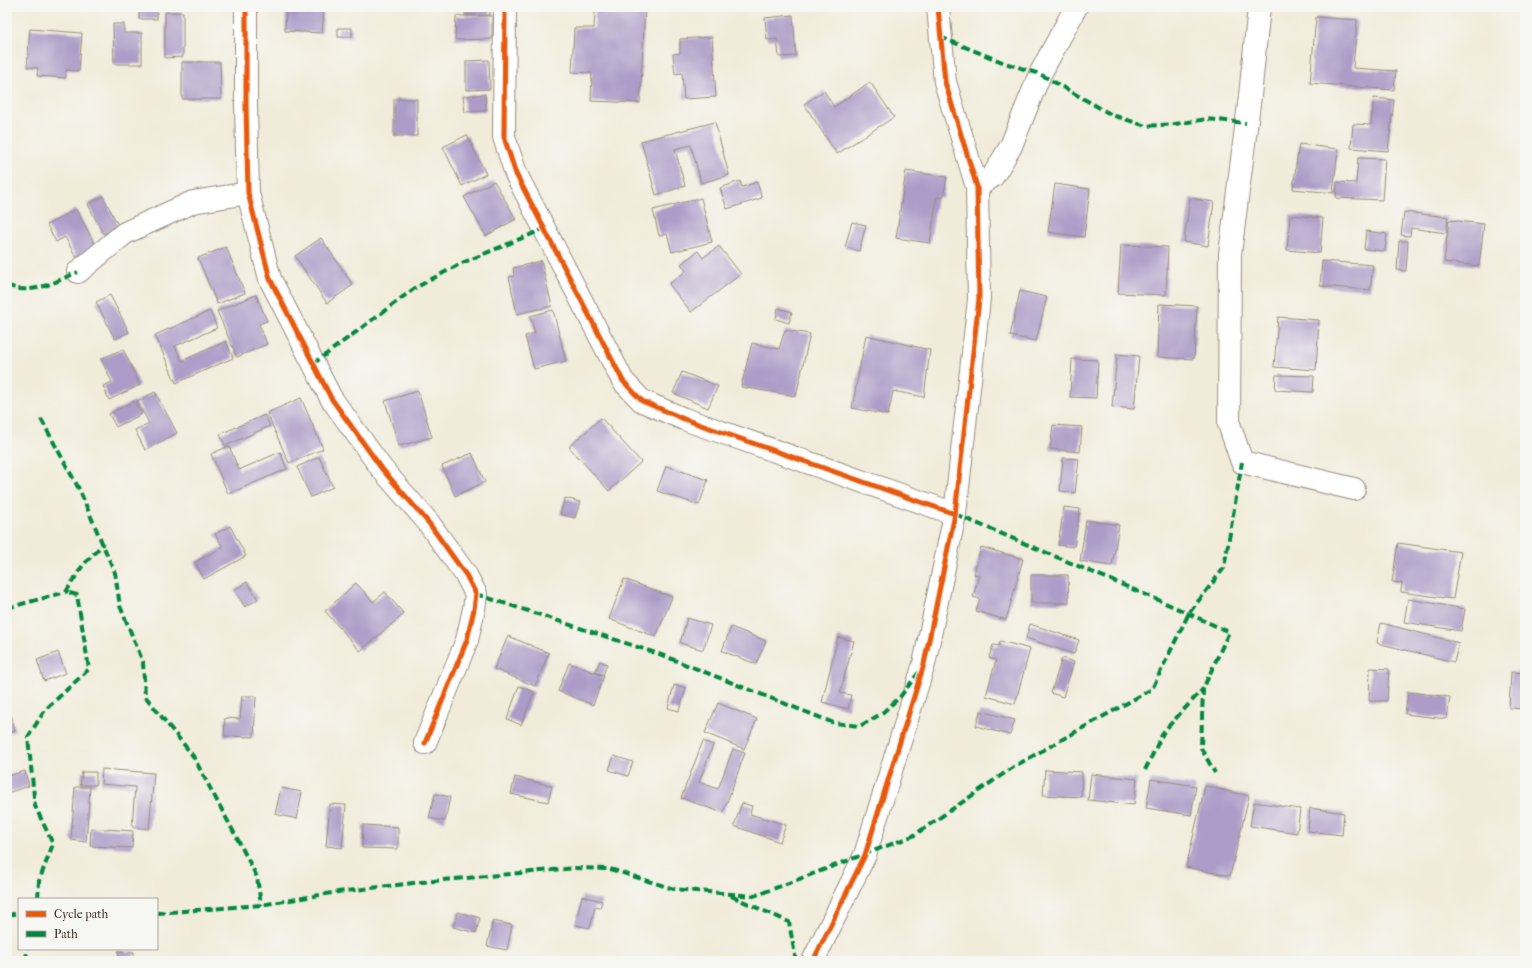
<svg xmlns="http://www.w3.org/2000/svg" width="1532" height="968" viewBox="0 0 1532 968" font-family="'IM FELL French Canon',serif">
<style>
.building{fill:#ad9cc8}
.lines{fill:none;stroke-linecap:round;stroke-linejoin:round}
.street-casing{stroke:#968b7c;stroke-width:24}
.street{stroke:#fff;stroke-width:22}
.quiet{stroke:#00873e;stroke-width:4;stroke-dasharray:8 4;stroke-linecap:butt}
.cycleway-casing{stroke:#f6f6f2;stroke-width:8}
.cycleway{stroke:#e8590c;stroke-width:5}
</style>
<rect width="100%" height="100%" fill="#f6f6f2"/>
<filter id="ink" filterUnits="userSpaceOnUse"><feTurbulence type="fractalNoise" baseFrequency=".025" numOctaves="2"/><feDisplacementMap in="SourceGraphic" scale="8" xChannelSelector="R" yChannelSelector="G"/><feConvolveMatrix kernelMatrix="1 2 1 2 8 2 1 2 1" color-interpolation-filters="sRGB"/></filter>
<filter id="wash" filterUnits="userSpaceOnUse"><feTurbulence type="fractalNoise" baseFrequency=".012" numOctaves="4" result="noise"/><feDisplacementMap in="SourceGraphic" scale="16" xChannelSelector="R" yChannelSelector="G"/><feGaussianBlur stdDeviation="0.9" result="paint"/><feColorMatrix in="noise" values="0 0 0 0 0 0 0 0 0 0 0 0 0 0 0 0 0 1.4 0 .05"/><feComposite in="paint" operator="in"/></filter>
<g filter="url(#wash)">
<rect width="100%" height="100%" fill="#f1ecda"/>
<g id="blocks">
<g class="building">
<rect x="139" y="7" width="18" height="12"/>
<polygon points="286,7 324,7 322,33 285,31"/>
<rect x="465" y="7" width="25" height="8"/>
<polygon points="620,7 645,7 640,103 591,101 592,73 572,72 574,28 594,28 595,11 619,12"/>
<polygon points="165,12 183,12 183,57 165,58"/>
<polygon points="793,15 796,56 779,57 777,39 767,40 765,18"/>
<polygon points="456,16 492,16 492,39 455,40"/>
<polygon points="1316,17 1357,20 1353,68 1396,71 1394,90 1310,83"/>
<polygon points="113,24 124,24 124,33 142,33 142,64 114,64"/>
<rect x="338" y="28" width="14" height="9"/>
<polygon points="30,29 82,33 79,71 66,70 66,78 37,76 38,68 27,67"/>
<polygon points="712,37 716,97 684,99 682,73 675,74 673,54 680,53 680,39"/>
<polygon points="489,60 490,89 466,90 466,61"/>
<polygon points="182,62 220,62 221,99 182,99"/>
<polygon points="870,82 894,117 837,154 804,104 824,91 834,107"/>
<polygon points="485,94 486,111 465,112 463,96"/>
<polygon points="1374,98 1394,100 1388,151 1351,148 1353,124 1371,125"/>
<rect x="394" y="99" width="23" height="37"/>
<polygon points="715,122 729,175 701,183 691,145 675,149 685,186 656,195 641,141"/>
<polygon points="467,135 486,174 462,186 443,147"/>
<polygon points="1299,144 1338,149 1333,193 1293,189"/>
<polygon points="1358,158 1385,159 1382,200 1336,198 1337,182 1356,183"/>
<polygon points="906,171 947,177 943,198 937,197 930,243 896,238"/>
<polygon points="494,181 516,219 486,236 464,197"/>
<polygon points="740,181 742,187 757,182 762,198 727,209 720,188"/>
<polygon points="1055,184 1090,189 1084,237 1048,232"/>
<polygon points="103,196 119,227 103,234 88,204"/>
<polygon points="701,198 712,242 672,252 667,234 659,236 653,210"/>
<polygon points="1190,198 1214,202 1208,246 1184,242"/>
<polygon points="76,209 96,246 76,257 65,237 56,242 47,225"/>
<polygon points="1404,212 1448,217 1446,233 1411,228 1410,236 1401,235"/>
<polygon points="1290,215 1323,218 1320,253 1287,250"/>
<polygon points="1449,220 1484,224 1479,266 1444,262"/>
<polygon points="852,222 866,225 859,251 845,247"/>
<polygon points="1366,231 1387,234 1385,251 1364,249"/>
<polygon points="321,238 353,285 327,303 295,256"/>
<polygon points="1399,241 1408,241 1406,271 1397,270"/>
<polygon points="1121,245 1168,247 1166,295 1118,293"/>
<polygon points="719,246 741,274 691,312 669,284 686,271 681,264 698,251 703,258"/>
<polygon points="226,247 245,293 217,304 198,258"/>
<polygon points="541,261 552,306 517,314 509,277 514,276 513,268"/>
<polygon points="1322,261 1373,265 1370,290 1320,286"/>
<polygon points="1020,291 1047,297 1036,341 1010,336"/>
<polygon points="110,295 129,332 115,339 96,302"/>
<polygon points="256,295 267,321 259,324 267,344 237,357 217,311"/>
<polygon points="1159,304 1197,306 1194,359 1157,357"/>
<polygon points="778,308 792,312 789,323 776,319"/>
<polygon points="553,310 566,361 534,369 525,336 535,333 530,316"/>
<polygon points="210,311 217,328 175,346 182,361 226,341 233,358 176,383 155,335"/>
<polygon points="1278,317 1319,320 1316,370 1274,367"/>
<polygon points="785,330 810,334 796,396 741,387 752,343 779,349"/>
<polygon points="866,335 930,350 924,397 893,391 888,415 852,408"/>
<polygon points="123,349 140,385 109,400 103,386 112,382 101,359"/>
<polygon points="1117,354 1139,356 1134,409 1112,407"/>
<polygon points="1072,359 1098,360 1096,398 1070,397"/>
<polygon points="682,372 718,386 708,408 673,393"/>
<polygon points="1276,375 1314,376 1313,392 1275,390"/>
<polygon points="418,391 432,437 399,446 385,401"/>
<polygon points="155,392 177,433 145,450 135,430 149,423 137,401"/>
<polygon points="301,398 323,449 289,463 267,413"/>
<polygon points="134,401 142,414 116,427 109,414"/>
<polygon points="265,415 270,426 225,446 220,434"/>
<polygon points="601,418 641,462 609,491 569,447"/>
<polygon points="1053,425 1082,427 1080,452 1050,449"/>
<polygon points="229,446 239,470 280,452 287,469 228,494 211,454"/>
<polygon points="472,453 485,482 455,496 442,466"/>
<polygon points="319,457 333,487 311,497 297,467"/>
<polygon points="1063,458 1079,459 1075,493 1060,491"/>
<polygon points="666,466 708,480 699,505 657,491"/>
<polygon points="565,498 580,502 575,518 560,514"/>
<polygon points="1064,507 1080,509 1074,547 1058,545"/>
<polygon points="1086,520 1119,525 1112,566 1080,561"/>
<polygon points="230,526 246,556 204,579 195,562 223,547 215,534"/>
<polygon points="1398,543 1461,552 1453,599 1401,592 1402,583 1392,582"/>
<polygon points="981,547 1023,559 1006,620 976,611 980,599 973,597 979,575 974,574"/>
<polygon points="1524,574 1525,574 1525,592 1521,591"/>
<polygon points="1031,575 1068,575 1069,603 1031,603"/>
<polygon points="624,579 672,597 656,637 609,619"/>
<polygon points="247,582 258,599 245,607 234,590"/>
<polygon points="356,583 373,602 385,592 404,614 360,651 325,611"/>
<polygon points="1408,599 1465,609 1461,631 1404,622"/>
<polygon points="687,618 711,625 703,650 680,643"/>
<polygon points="1381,623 1459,643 1454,662 1377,643"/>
<polygon points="1030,624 1079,640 1074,654 1026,638"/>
<polygon points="731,627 766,641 756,664 722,651"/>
<polygon points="508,636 549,653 535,686 494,669"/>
<polygon points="838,637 854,641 840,693 851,695 848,709 822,702"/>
<polygon points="1000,641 1030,649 1015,704 986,696 996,660 989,658 993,645 999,646"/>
<polygon points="58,652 66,673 44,681 37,660"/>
<polygon points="1062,658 1074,662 1063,697 1051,693"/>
<polygon points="600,661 607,664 603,675 595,672"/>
<polygon points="569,663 604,676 593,705 558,691"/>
<polygon points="1370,668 1389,669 1387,701 1369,701"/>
<polygon points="1511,672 1525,673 1525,709 1509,708"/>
<polygon points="674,685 686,688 679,711 668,708"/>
<polygon points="519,686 534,692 521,725 507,719"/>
<polygon points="1408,692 1450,697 1447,719 1405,714"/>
<polygon points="242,696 256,696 254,737 224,736 225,718 240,719"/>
<polygon points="718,703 757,719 744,749 705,733"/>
<polygon points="980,711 1015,720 1010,735 976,726"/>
<polygon points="7,712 10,712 15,731 7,733"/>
<polygon points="703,741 713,745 699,782 718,789 733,749 745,753 723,813 681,798"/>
<polygon points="614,756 633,762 628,776 609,770"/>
<polygon points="102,769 154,773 149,829 132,827 135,787 101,784"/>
<polygon points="1045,770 1082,772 1081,797 1043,795"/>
<polygon points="25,771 29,786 7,793 7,776"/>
<polygon points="82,772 96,772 96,785 80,785"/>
<polygon points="1091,774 1137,779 1134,805 1088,800"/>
<polygon points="515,777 552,786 548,802 511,794"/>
<polygon points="1151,779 1196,786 1191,815 1146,808"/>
<polygon points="1205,786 1249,796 1230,876 1186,867"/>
<polygon points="75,787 90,787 86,842 71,840"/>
<polygon points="281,788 302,792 297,819 275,814"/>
<polygon points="435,794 450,797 445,821 429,818"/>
<polygon points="1254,802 1300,809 1297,833 1250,826"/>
<polygon points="742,803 752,806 750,814 786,825 780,842 734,826"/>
<polygon points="330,804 346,805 342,848 326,846"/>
<polygon points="1310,808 1344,813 1342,835 1308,831"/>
<polygon points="363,825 398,827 398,849 362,848"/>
<polygon points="91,828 133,831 132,848 90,846"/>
<polygon points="582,896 602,901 600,908 595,907 590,928 575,925"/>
<polygon points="458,912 480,918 476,933 453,927"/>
<polygon points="493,921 512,925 507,950 487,946"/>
<polygon points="118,951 134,952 134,961 119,961"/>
</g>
</g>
</g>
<g filter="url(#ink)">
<use href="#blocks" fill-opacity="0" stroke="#968b7c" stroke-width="1"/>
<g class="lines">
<g class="street-casing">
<g id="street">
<polyline points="246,7 246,105 248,193 270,279 331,398 382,469 428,522 466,575 476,594 474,609 467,640 425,743"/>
<polyline points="505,7 504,137 516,174 623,381 642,401 684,419 955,514"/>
<polyline points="1259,7 1250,96 1230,254 1229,424 1242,462 1354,489"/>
<polyline points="977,187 993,176 1011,146 1040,74 1076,7"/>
<polyline points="78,272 125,233 193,202 248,193"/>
<polyline points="813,961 865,855 924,664 955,514 979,299 977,187 945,82 938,7"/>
</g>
</g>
<use href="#street" class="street"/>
<g class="quiet">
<polyline points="940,37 1005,63 1040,74 1112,115 1146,126 1175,124 1207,119 1246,123"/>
<path d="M7,285C31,297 56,281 78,272"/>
<polyline points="313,364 415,288 462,263 544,229"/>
<polyline points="41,419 79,489 115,573 120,606 143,662 145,696 193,756 238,840 257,877 261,905"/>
<polyline points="955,514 1163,602 1229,632 1203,689 1201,748 1215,773"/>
<polyline points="476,594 659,654 834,723 860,726 881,714 900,697 919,672"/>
<polyline points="7,608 66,592 83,565 103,544"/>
<polyline points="1145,770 1164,731 1203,689"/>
<polyline points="731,896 789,922 796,961"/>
<polyline points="38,899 39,881 53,844 35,806 28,737 45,710 89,669 77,595 66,592"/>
<polyline points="157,913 261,905 338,892 422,882 575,868 610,869 674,889 754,896 913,836 1015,766 1152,689 1189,613 1224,568 1242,462"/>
<polyline points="7,915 19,913"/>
<polyline points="25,961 28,949"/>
</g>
<g class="cycleway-casing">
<g id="cycleway">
<polyline points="246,7 246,105 248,193 270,279 331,398 382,469 428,522 466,575 476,594 474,609 467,640 425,743"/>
<polyline points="505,7 504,137 516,174 623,381 642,401 684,419 955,514"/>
<polyline points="813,961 865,855 924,664 955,514 979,299 977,187 945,82 938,7"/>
</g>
</g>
<use href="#cycleway" class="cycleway"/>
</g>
</g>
<rect width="1532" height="968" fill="none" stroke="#f6f6f2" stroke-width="24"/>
<rect x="18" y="898" width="140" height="52" fill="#f6f6f2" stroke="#aba49d"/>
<rect x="26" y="911" width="20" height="6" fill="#e8590c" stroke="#aba49d"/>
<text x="54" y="918" font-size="12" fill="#3b2a1e">Cycle path</text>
<rect x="26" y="931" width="20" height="6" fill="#00873e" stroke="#aba49d"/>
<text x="54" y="938" font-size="12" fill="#3b2a1e">Path</text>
</svg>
